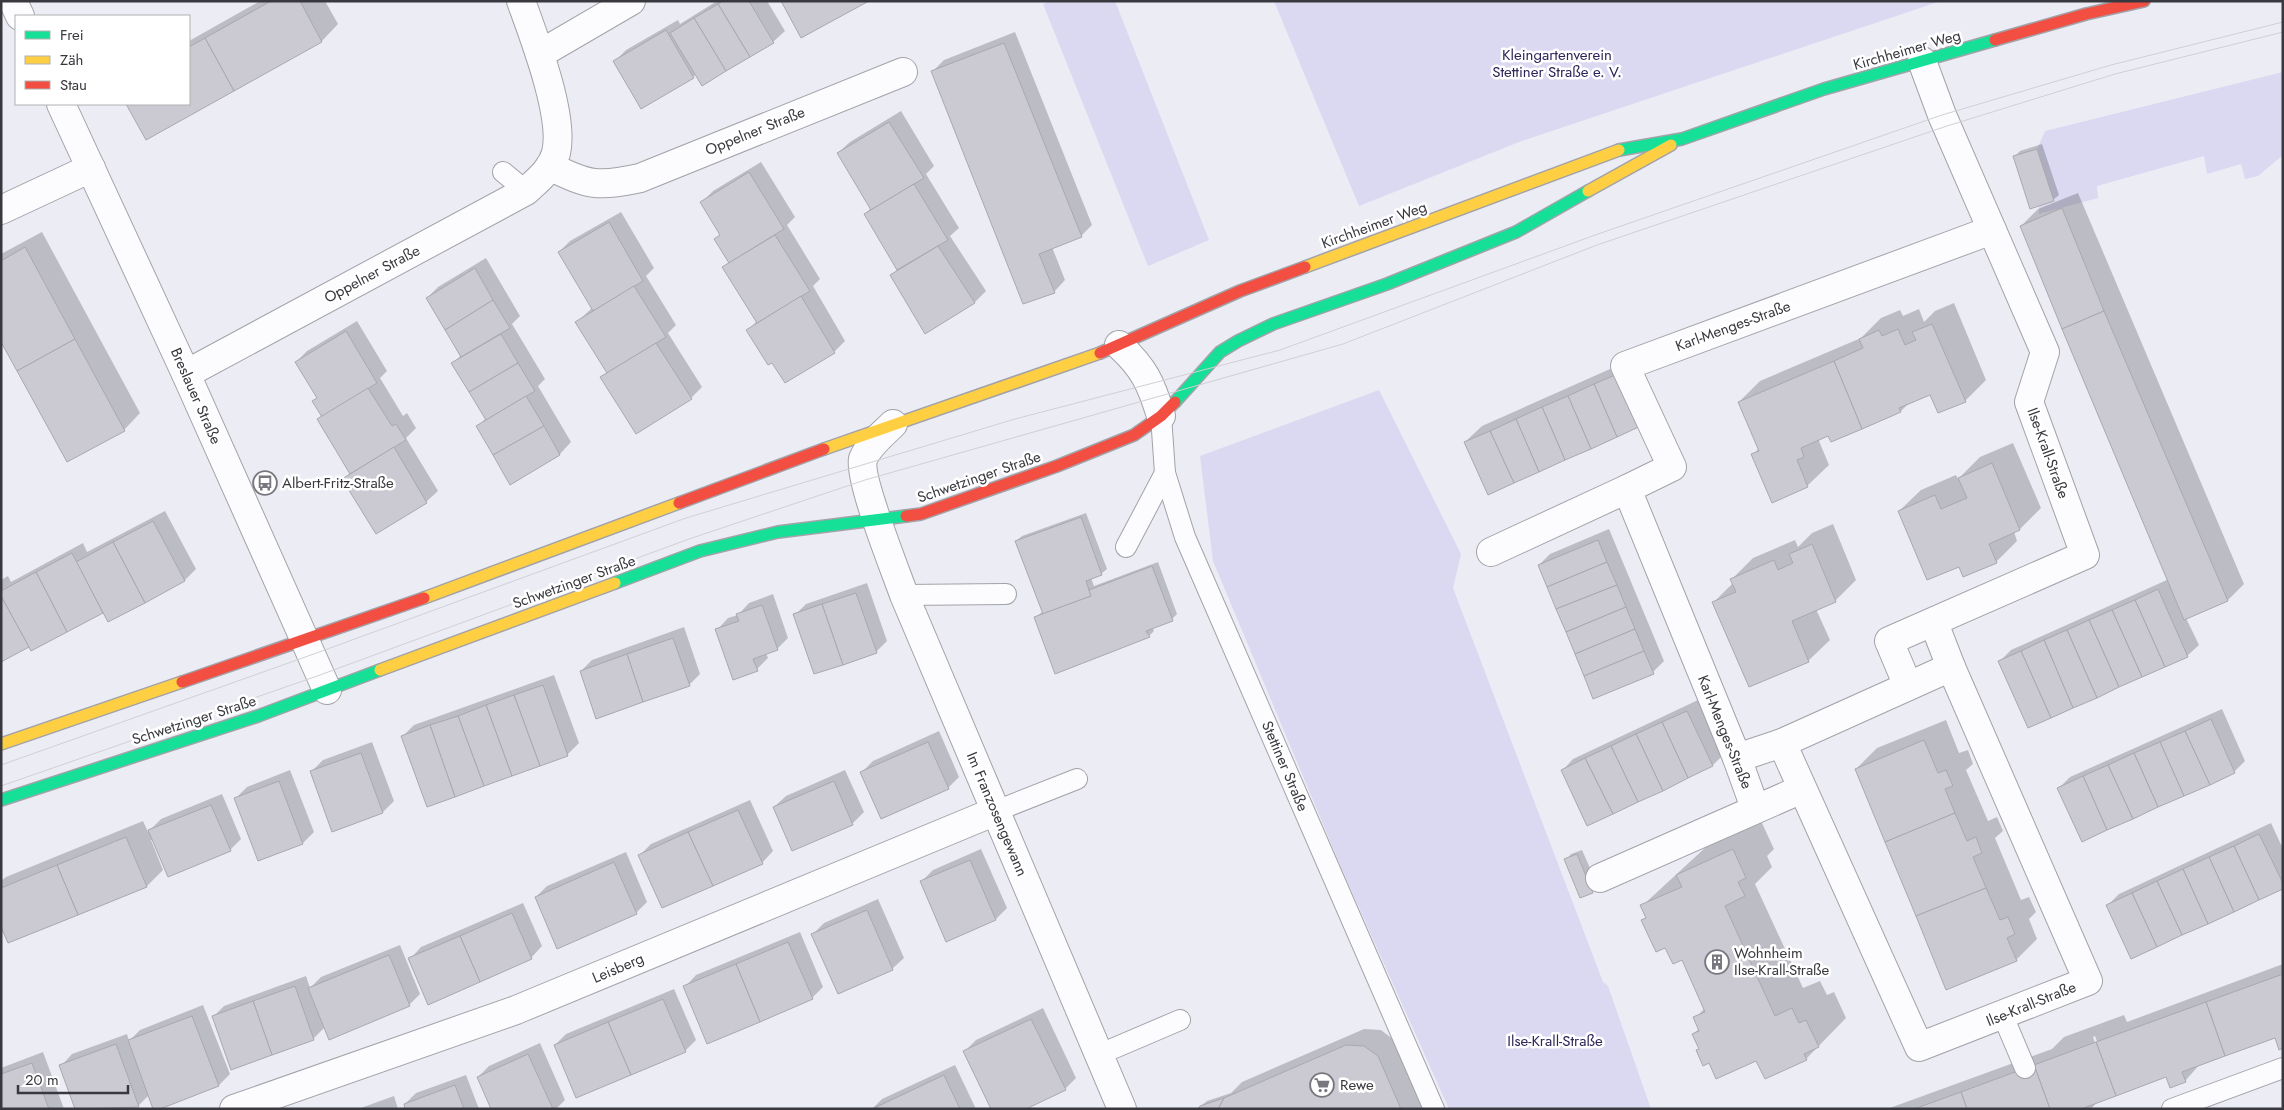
<svg xmlns="http://www.w3.org/2000/svg" width="2284" height="1110" viewBox="0 0 2284 1110" font-family="Jost,sans-serif">
<style>
.green{fill:#dad9f1}
.shadow{fill:#0003;fill-rule:evenodd}
.building{fill:#cbcad2;stroke:#a8a8ae}
.lines{fill:none;stroke-linecap:round;stroke-linejoin:round}
.lane-casing{stroke:#a2a2a9;stroke-width:22}
.street-casing{stroke:#a2a2a9;stroke-width:30}
.fast-casing{stroke:#a2a2a9;stroke-width:14}
.slow-casing{stroke:#a2a2a9;stroke-width:14}
.jam-casing{stroke:#a2a2a9;stroke-width:14}
.lane{stroke:#fcfcfe;stroke-width:20}
.street{stroke:#fcfcfe;stroke-width:28}
.fast{stroke:#16e098;stroke-width:11}
.slow{stroke:#ffcf43;stroke-width:11}
.jam{stroke:#f24e42;stroke-width:11}
.tram{stroke:#d0d0d2;stroke-width:1}
.labels{text-anchor:middle;dominant-baseline:central;stroke-width:5;stroke-linejoin:round;paint-order:stroke}
.street-label{font-size:15px;fill:#39383f;stroke:#fff}
.park-label{font-size:15px;fill:#2d2459;stroke:#fff}
.poi-label{font-size:15px;fill:#39383f;stroke:#fff;text-anchor:start}
</style>
<rect width="100%" height="100%" fill="#ececf5"/>
<g class="green">
<polygon points="1052,1 1115,1 1209,240 1148,266 1043,4"/>
<polygon points="1274,1 1941,1 1519,142 1359,206"/>
<polygon points="2283,72 2283,155 2258,176 2245,179 2241,164 2207,174 2204,156 2097,186 2098,198 2039,214 2039,206 2054,201 2037,149 2045,131"/>
<polygon points="1379,390 1461,554 1453,588 1603,982 1608,986 1651,1109 1449,1109 1343,872 1213,561 1200,456"/>
</g>
<g class="shadow">
<polygon points="260,1 325,1 338,24 322,41 146,138 127,104 189,104 189,41"/>
<polygon points="717,1 767,1 785,31 773,42 702,84 696,74 693,77 615,61 626,50 678,20 680,24"/>
<polygon points="1015,32 1092,225 1081,236 1052,247 1065,280 1054,292 933,71 944,60"/>
<polygon points="901,111 934,166 926,174 959,228 950,236 986,291 975,302 925,332 891,276 898,269 865,214 871,208 838,153 850,142"/>
<polygon points="2042,144 2059,195 2053,200 2014,157 2020,151"/>
<polygon points="761,162 795,217 787,225 820,279 813,286 845,341 834,352 773,361 748,330 757,321 724,267 729,262 715,239 721,234 702,202 713,191"/>
<polygon points="2078,193 2244,584 2228,600 2186,618 2199,645 2187,656 2000,661 2011,650 2169,579 2021,226 2038,209"/>
<polygon points="621,212 654,268 646,276 676,325 668,333 702,387 691,398 602,377 608,372 577,322 592,308 559,252 570,241"/>
<polygon points="42,232 140,413 124,430 1,340 1,254"/>
<polygon points="486,258 520,316 512,324 545,379 538,386 571,442 560,454 511,483 477,427 486,418 453,364 461,355 427,298 438,287"/>
<polygon points="1954,303 1986,380 1965,401 1930,393 1910,402 1901,411 1832,440 1829,435 1821,438 1819,441 1829,465 1807,486 1753,455 1759,448 1739,402 1760,381 1861,338 1881,318 1900,310 1903,316 1919,309 1924,322 1935,311"/>
<polygon points="357,321 387,371 380,378 403,416 407,413 416,428 406,438 438,491 426,502 344,479 351,472 314,401 318,397 296,362 307,351"/>
<polygon points="1631,362 1654,413 1465,442 1482,426 1610,369 1612,371"/>
<polygon points="2013,443 2041,508 2020,529 2014,532 2017,541 1996,562 1959,565 1899,511 1921,490 1956,475 1958,479 1980,457"/>
<polygon points="165,511 196,569 185,580 104,611 31,650 29,645 1,660 1,580 8,576 11,582 83,543 87,552"/>
<polygon points="1086,513 1107,569 1101,574 1091,578 1094,586 1158,562 1177,614 1172,619 1152,627 1154,631 1149,636 1035,618 1043,611 1016,541 1022,536"/>
<polygon points="1833,524 1856,580 1835,601 1816,609 1830,640 1808,661 1714,602 1733,583 1732,579 1753,558 1795,540 1798,547 1812,533"/>
<polygon points="1609,529 1664,661 1653,672 1539,565 1550,554"/>
<polygon points="867,583 887,641 876,652 795,615 806,604"/>
<polygon points="773,594 788,638 777,649 766,653 768,658 757,669 717,630 728,618 738,615 749,603"/>
<polygon points="684,627 700,674 689,685 581,671 592,660"/>
<polygon points="554,675 579,743 567,755 403,736 414,725"/>
<polygon points="1698,700 1724,754 1713,765 1588,825 1562,771 1573,759"/>
<polygon points="2222,709 2245,761 2234,772 2059,788 2070,777"/>
<polygon points="1946,720 1959,753 1968,750 1973,764 1966,770 1988,821 1997,817 2003,831 1995,838 2021,900 2029,897 2036,912 2029,919 2037,939 2016,960 1856,769 1877,748"/>
<polygon points="939,731 959,777 948,788 862,772 873,761"/>
<polygon points="372,742 394,801 383,812 312,771 323,760"/>
<polygon points="290,770 314,832 303,843 259,860 236,798 247,787"/>
<polygon points="845,770 864,812 853,823 793,849 774,807 786,796"/>
<polygon points="222,794 241,839 230,850 153,839 151,840 163,870 147,886 9,942 1,923 1,881 6,877 143,821 148,832 161,819"/>
<polygon points="750,800 773,851 762,863 640,855 651,844"/>
<polygon points="1761,821 1774,849 1767,856 1772,867 1755,884 1803,988 1820,981 1827,995 1834,992 1846,1018 1806,1059 1765,1077 1757,1059 1709,1062 1697,1050 1700,1048 1693,1034 1700,1028 1695,1018 1705,1008 1683,959 1666,946 1643,920 1647,916 1642,906 1706,847"/>
<polygon points="2271,823 2283,849 2283,888 2108,905 2119,894"/>
<polygon points="981,849 1007,908 996,919 922,881 933,870"/>
<polygon points="1582,850 1598,886 1592,892 1566,860 1571,854"/>
<polygon points="626,852 647,902 636,913 536,897 547,886"/>
<polygon points="878,899 904,958 892,969 813,934 824,923"/>
<polygon points="523,903 542,946 531,958 410,959 421,947"/>
<polygon points="800,932 823,987 812,998 685,987 696,975"/>
<polygon points="400,945 420,994 409,1005 325,1027 313,1039 213,1017 224,1006 306,976 310,988 321,977"/>
<path d="M2283,964V1047L2275,1036L2201,1063L2185,1081L2167,1076L2098,1101L2091,1109H1887L2052,1049L2064,1037L2124,1015L2127,1022ZM2095,1036L2112,1081H2109L2093,1037Z"/>
<polygon points="674,989 696,1040 685,1051 555,1045 566,1034"/>
<polygon points="203,1005 230,1074 219,1085 149,1095 138,1106 131,1109 76,1109 61,1066 72,1054 127,1034 129,1041 140,1030"/>
<polygon points="1043,1008 1076,1078 1065,1089 965,1051 976,1040"/>
<polygon points="1364,1029 1381,1030 1394,1040 1424,1109 1197,1109 1207,1101 1231,1093 1242,1082"/>
<polygon points="540,1043 565,1100 556,1109 492,1109 478,1077 489,1066"/>
<polygon points="43,1052 64,1109 1,1109 1,1068"/>
<polygon points="955,1065 976,1109 872,1109 882,1099"/>
<polygon points="466,1075 479,1109 407,1109 405,1104 416,1093"/>
<polygon points="394,1096 398,1109 358,1109"/>
</g>
<g class="building">
<polygon points="271,1 300,1 322,42 234,91 205,38"/>
<polygon points="723,1 749,1 774,43 750,57 718,4"/>
<polygon points="781,1 869,1 801,38"/>
<polygon points="718,4 750,57 726,71 694,18"/>
<polygon points="694,18 726,71 702,86 670,33"/>
<polygon points="666,30 694,78 641,109 613,61"/>
<polygon points="205,38 234,91 146,140 126,104 189,104 189,47"/>
<polygon points="1004,43 1082,237 1039,254 1055,293 1023,304 931,71"/>
<polygon points="889,122 924,178 871,210 837,153"/>
<polygon points="2037,149 2054,201 2030,209 2013,156"/>
<polygon points="749,172 784,229 729,263 714,239 720,235 700,202"/>
<polygon points="914,184 948,240 897,270 864,214"/>
<polygon points="2062,208 2104,311 2062,329 2020,226"/>
<polygon points="609,222 643,281 593,311 558,252"/>
<polygon points="775,235 810,291 757,323 722,267"/>
<polygon points="938,246 975,303 925,334 890,275"/>
<polygon points="25,247 75,339 17,371 1,342 1,261"/>
<polygon points="475,268 493,300 445,330 426,298"/>
<polygon points="634,286 666,337 607,373 575,322"/>
<polygon points="801,296 835,353 785,383 772,363 768,365 746,330"/>
<polygon points="493,300 510,328 461,357 445,330"/>
<polygon points="2104,311 2228,601 2184,620 2062,329"/>
<polygon points="1932,324 1966,402 1938,413 1930,395 1899,408 1901,412 1862,429 1834,361 1863,348 1859,339 1879,330 1882,336 1898,329 1905,345 1916,340 1912,332"/>
<polygon points="346,331 377,383 322,417 312,401 317,398 295,362"/>
<polygon points="501,334 518,363 469,392 451,363"/>
<polygon points="75,339 125,431 67,462 17,371"/>
<polygon points="656,343 692,399 636,434 600,377"/>
<polygon points="1834,361 1862,429 1831,442 1828,436 1801,448 1804,457 1797,460 1808,487 1772,503 1751,454 1759,451 1738,402"/>
<polygon points="518,363 535,391 486,420 469,392"/>
<polygon points="1620,373 1643,425 1617,437 1594,384"/>
<polygon points="1594,384 1617,437 1591,449 1568,396"/>
<polygon points="368,388 392,426 396,424 406,440 350,474 317,419"/>
<polygon points="526,396 544,426 493,455 476,426"/>
<polygon points="1568,396 1591,449 1565,460 1542,407"/>
<polygon points="1542,407 1565,460 1539,472 1516,419"/>
<polygon points="1516,419 1539,472 1514,483 1490,431"/>
<polygon points="544,426 560,455 510,485 493,455"/>
<polygon points="1490,431 1514,483 1488,495 1464,442"/>
<polygon points="394,447 427,503 376,534 342,479"/>
<polygon points="1992,463 2020,530 1989,544 1997,563 1963,577 1959,567 1927,580 1898,511 1935,495 1941,509 1967,498 1958,478"/>
<polygon points="1081,517 1102,575 1086,581 1091,596 1043,614 1015,541"/>
<polygon points="153,521 185,581 145,603 113,542"/>
<polygon points="1598,540 1607,562 1547,587 1538,565"/>
<polygon points="113,542 145,603 108,622 76,562"/>
<polygon points="1812,544 1836,602 1792,621 1809,662 1749,687 1712,602 1736,592 1730,579 1774,560 1778,570 1793,563 1789,554"/>
<polygon points="72,553 103,613 67,632 36,572"/>
<polygon points="1607,562 1617,585 1556,609 1547,587"/>
<polygon points="1152,566 1173,621 1146,631 1150,637 1055,674 1034,617 1091,596 1089,590"/>
<polygon points="36,572 67,632 31,651 1,596 1,591"/>
<polygon points="1617,585 1626,607 1566,632 1556,609"/>
<polygon points="2158,589 2188,657 2165,667 2135,600"/>
<polygon points="856,593 877,653 843,665 822,604"/>
<polygon points="1,596 29,647 1,662"/>
<polygon points="2135,600 2165,667 2142,677 2112,610"/>
<polygon points="822,604 843,665 814,674 793,614"/>
<polygon points="762,605 778,650 753,659 758,671 733,680 715,629 739,621 736,614"/>
<polygon points="1626,607 1635,629 1575,654 1566,632"/>
<polygon points="2112,610 2142,677 2119,687 2089,620"/>
<polygon points="2089,620 2119,687 2097,698 2067,630"/>
<polygon points="1635,629 1644,651 1584,676 1575,654"/>
<polygon points="2067,630 2097,698 2073,708 2044,640"/>
<polygon points="673,638 690,686 643,702 627,654"/>
<polygon points="2044,640 2073,708 2051,718 2021,651"/>
<polygon points="1644,651 1654,674 1593,699 1584,676"/>
<polygon points="2021,651 2051,718 2028,728 1998,661"/>
<polygon points="627,654 643,702 596,719 580,671"/>
<polygon points="543,685 568,756 540,766 514,695"/>
<polygon points="514,695 540,766 512,776 486,705"/>
<polygon points="486,705 512,776 484,786 458,716"/>
<polygon points="1687,711 1713,766 1688,778 1662,722"/>
<polygon points="458,716 484,786 455,797 430,725"/>
<polygon points="2211,719 2235,773 2210,785 2185,731"/>
<polygon points="1662,722 1688,778 1663,791 1636,734"/>
<polygon points="430,725 455,797 427,807 401,736"/>
<polygon points="2185,731 2210,785 2184,796 2160,742"/>
<polygon points="1636,734 1663,791 1638,802 1611,746"/>
<polygon points="1924,740 1938,773 1946,770 1953,786 1945,789 1955,813 1885,842 1855,769"/>
<polygon points="928,742 949,789 881,819 860,772"/>
<polygon points="2160,742 2184,796 2158,807 2134,753"/>
<polygon points="1611,746 1638,802 1613,814 1585,758"/>
<polygon points="361,753 383,813 332,832 310,771"/>
<polygon points="2134,753 2158,807 2133,819 2108,765"/>
<polygon points="1585,758 1613,814 1587,826 1561,770"/>
<polygon points="2108,765 2133,819 2107,830 2083,776"/>
<polygon points="2083,776 2107,830 2082,842 2057,788"/>
<polygon points="279,781 303,844 258,861 234,798"/>
<polygon points="834,781 853,825 792,851 773,807"/>
<polygon points="211,805 231,851 168,877 148,830"/>
<polygon points="738,810 763,864 713,886 688,832"/>
<polygon points="1955,813 1967,841 1976,837 1982,853 1973,857 1986,888 1916,916 1885,842"/>
<polygon points="688,832 713,886 662,908 638,855"/>
<polygon points="2259,834 2283,883 2283,889 2259,900 2234,846"/>
<polygon points="126,837 147,887 78,915 57,865"/>
<polygon points="2234,846 2259,900 2234,912 2209,857"/>
<polygon points="1733,849 1746,878 1738,882 1745,896 1725,906 1775,1016 1792,1008 1799,1023 1806,1020 1819,1047 1804,1054 1807,1060 1765,1079 1756,1061 1716,1079 1709,1063 1703,1066 1696,1050 1699,1049 1692,1034 1699,1031 1693,1017 1705,1012 1682,960 1673,964 1665,948 1656,952 1641,920 1646,918 1640,905 1682,887 1676,875"/>
<polygon points="1577,854 1593,893 1580,898 1564,859"/>
<polygon points="2209,857 2234,912 2208,924 2183,869"/>
<polygon points="970,860 996,920 946,942 920,881"/>
<polygon points="614,862 637,914 557,949 535,897"/>
<polygon points="57,865 78,915 8,943 1,927 1,888"/>
<polygon points="2183,869 2208,924 2182,935 2157,881"/>
<polygon points="2157,881 2182,935 2157,947 2132,893"/>
<polygon points="1986,888 2000,920 2008,917 2015,934 2007,938 2017,961 1946,990 1916,916"/>
<polygon points="2132,893 2157,947 2131,959 2106,905"/>
<polygon points="867,910 893,970 838,994 811,934"/>
<polygon points="512,913 532,959 480,982 460,936"/>
<polygon points="460,936 480,982 428,1005 408,958"/>
<polygon points="788,942 813,999 760,1022 736,964"/>
<polygon points="389,955 410,1006 329,1040 308,988"/>
<polygon points="736,964 760,1022 707,1044 683,986"/>
<polygon points="2283,974 2283,1048 2279,1050 2275,1038 2225,1056 2206,1002"/>
<polygon points="295,986 314,1040 272,1055 253,1001"/>
<polygon points="663,999 686,1052 631,1075 608,1022"/>
<polygon points="253,1001 272,1055 231,1070 212,1016"/>
<polygon points="2206,1002 2225,1056 2182,1072 2186,1082 2170,1088 2166,1077 2116,1096 2096,1042"/>
<polygon points="192,1016 219,1086 160,1109 153,1109 128,1040"/>
<polygon points="1031,1019 1066,1090 1026,1109 991,1109 963,1051"/>
<polygon points="608,1022 631,1075 576,1098 554,1045"/>
<polygon points="2096,1042 2116,1096 2081,1109 2050,1109 2034,1065"/>
<polygon points="116,1044 139,1107 75,1109 59,1065"/>
<polygon points="1346,1045 1364,1046 1378,1056 1401,1109 1218,1109 1224,1098"/>
<polygon points="528,1054 553,1109 491,1109 477,1077"/>
<polygon points="32,1063 49,1109 1,1109 1,1074"/>
<polygon points="2034,1065 2050,1109 1967,1109 1961,1092"/>
<polygon points="944,1075 960,1109 872,1109"/>
<polygon points="455,1085 464,1109 405,1109 404,1104"/>
<polygon points="1961,1092 1967,1109 1914,1109"/>
<polygon points="1224,1098 1218,1109 1197,1109 1200,1106"/>
</g>
<g class="lines">
<g class="lane-casing">
<g id="lane">
<polyline points="503,172 526,191"/>
<polyline points="1161,416 1165,473 1185,537 1434,1109"/>
<polyline points="1126,547 1165,473"/>
<polyline points="904,595 1006,594"/>
<polyline points="996,811 1077,779"/>
<polyline points="2003,1016 2025,1068"/>
<polyline points="1098,1055 1180,1020"/>
<polyline points="2172,1109 2283,1068"/>
</g>
</g>
<g class="street-casing">
<g id="street">
<polyline points="13,1 20,16"/>
<polyline points="540,54 631,1"/>
<polyline points="61,104 186,374 327,690"/>
<path d="M550,166C587,186 600,187 640,178L903,72"/>
<polyline points="1,210 91,168"/>
<path d="M1119,345C1144,368 1151,383 1161,416"/>
<path d="M186,374L526,191C538,180 551,170 556,153C565,117 534,37 521,1"/>
<path d="M893,424C883,434 868,446 863,459C858,478 896,572 904,595L1122,1109"/>
<polyline points="1491,552 1627,489"/>
<polyline points="1908,686 1889,641 2085,555 2029,402 2045,352 1942,115 1922,61"/>
<polyline points="1782,743 1919,1047 2088,981 1951,667 1934,623"/>
<polyline points="1737,758 1782,743 1951,667"/>
<polyline points="1755,808 1737,758 1627,489 1672,467 1625,366 1992,230"/>
<polyline points="1600,878 1802,789"/>
<polyline points="234,1109 516,1010 996,811"/>
</g>
</g>
<g class="fast-casing">
<g id="fast">
<polyline points="1619,150 1682,139 1824,89 1995,40"/>
<polyline points="1175,402 1220,352 1238,341 1273,324 1387,284 1516,232 1588,191"/>
<polyline points="615,583 700,551 778,532 906,516"/>
<polyline points="1,800 258,716 380,670"/>
</g>
</g>
<g class="slow-casing">
<g id="slow">
<polyline points="1588,191 1671,145"/>
<polyline points="1305,267 1619,150"/>
<polyline points="824,449 1100,353"/>
<polyline points="424,598 679,503"/>
<polyline points="380,670 615,583"/>
<polyline points="1,744 182,682"/>
</g>
</g>
<g class="jam-casing">
<g id="jam">
<polyline points="1995,40 2086,14 2144,1"/>
<polyline points="1100,353 1240,291 1305,267"/>
<polyline points="679,503 824,449"/>
<polyline points="906,516 921,514 1057,466 1134,435 1161,416 1175,402"/>
<polyline points="182,682 424,598"/>
</g>
</g>
<use href="#lane" class="lane"/>
<use href="#street" class="street"/>
<use href="#fast" class="fast"/>
<use href="#slow" class="slow"/>
<use href="#jam" class="jam"/>
<g class="tram">
<polyline points="1,765 311,655 686,518 1015,419 1280,350 1598,234 1942,115 2111,65 2283,22"/>
<polyline points="1,786 320,675 689,539 865,480 1343,344 1597,245 1947,126 2115,74 2283,32"/>
</g>
</g>
<defs>
<g id="bus-ring" transform="scale(1.25)"><circle r="9.5" fill="#fff" stroke="#78777f" stroke-width="1.5"/><path d="M-5-6H5V4H4V6H2V4H-2V6H-4V4H-5ZM-3.5-4V0h7V-4ZM-3.5 1.2v1.5H-2V1.2ZM2 1.2v1.5H3.5V1.2Z" fill="#78777f"/></g>
<g id="building-ring" transform="scale(1.25)"><circle r="9.5" fill="#fff" stroke="#78777f" stroke-width="1.5"/><path d="M-4-6H4V6H1V3H-1V6H-4ZM-2.5-4.3h1.7v1.8h-1.7ZM.8-4.3h1.7v1.8H.8ZM-2.5-1h1.7V.8h-1.7ZM.8-1h1.7V.8H.8Z" fill="#78777f"/></g>
<g id="supermarket-ring" transform="scale(1.25)"><circle r="9.5" fill="#fff" stroke="#78777f" stroke-width="1.5"/><path d="M-6-5.5h2.5l.6 2H6L4.5 2H-2.5L-4.4-4H-6ZM-1.5 3.2a1.3 1.3 0 1 0 .1 0ZM3 3.2a1.3 1.3 0 1 0 .1 0Z" fill="#78777f"/></g>
</defs>
<g fill-rule="evenodd">
<use href="#bus-ring" x="265" y="483"/>
<use href="#building-ring" x="1717" y="962"/>
<use href="#supermarket-ring" x="1322" y="1085"/>
</g>
<g class="labels">
<g class="street-label">
<text transform="translate(1907 50) rotate(-16)">Kirchheimer Weg</text>
<text transform="translate(755 131) rotate(-22)">Oppelner Straße</text>
<text transform="translate(1374 225) rotate(-20)">Kirchheimer Weg</text>
<text transform="translate(372 274) rotate(-28)">Oppelner Straße</text>
<text transform="translate(1733 326) rotate(-20)">Karl-Menges-Straße</text>
<text transform="translate(196 396) rotate(66)">Breslauer Straße</text>
<text transform="translate(2048 453) rotate(70)">Ilse-Krall-Straße</text>
<text transform="translate(979 477) rotate(-19)">Schwetzinger Straße</text>
<text transform="translate(574 582) rotate(-20)">Schwetzinger Straße</text>
<text transform="translate(194 720) rotate(-18)">Schwetzinger Straße</text>
<text transform="translate(1725 732) rotate(68)">Karl-Menges-Straße</text>
<text transform="translate(1285 766) rotate(67)">Stettiner Straße</text>
<text transform="translate(997 814) rotate(67)">Im Franzosengewann</text>
<text transform="translate(618 968) rotate(-23)">Leisberg</text>
<text transform="translate(2031 1004) rotate(-22)">Ilse-Krall-Straße</text>
</g>
<g class="park-label">
<text x="1557" y="55">Kleingartenverein<tspan x="1557" dy="17">Stettiner Straße e. V.</tspan></text>
<text x="1555" y="1041">Ilse-Krall-Straße</text>
</g>
<g class="poi-label">
<text x="282" y="483">Albert-Fritz-Straße</text>
<text x="1734" y="953">Wohnheim<tspan x="1734" dy="17">Ilse-Krall-Straße</tspan></text>
<text x="1340" y="1085">Rewe</text>
</g>
</g>
<rect width="2284" height="1110" fill="none" stroke="#39383f" stroke-width="5"/>
<rect x="15" y="15" width="175" height="90" fill="#ffffff" stroke="#b0afb2"/>
<rect x="25" y="31" width="25" height="8" fill="#16e098" stroke="#b0afb2"/>
<text x="60" y="40" font-size="15" fill="#39383f">Frei</text>
<rect x="25" y="56" width="25" height="8" fill="#ffcf43" stroke="#b0afb2"/>
<text x="60" y="65" font-size="15" fill="#39383f">Zäh</text>
<rect x="25" y="81" width="25" height="8" fill="#f24e42" stroke="#b0afb2"/>
<text x="60" y="90" font-size="15" fill="#39383f">Stau</text>
<path d="M18 1085v8h110v-8" fill="none" stroke="#39383f" stroke-width="2.5"/>
<text x="25" y="1085" font-size="15" fill="#39383f" stroke="#ffffff" stroke-width="4" paint-order="stroke">20 m</text>
</svg>
